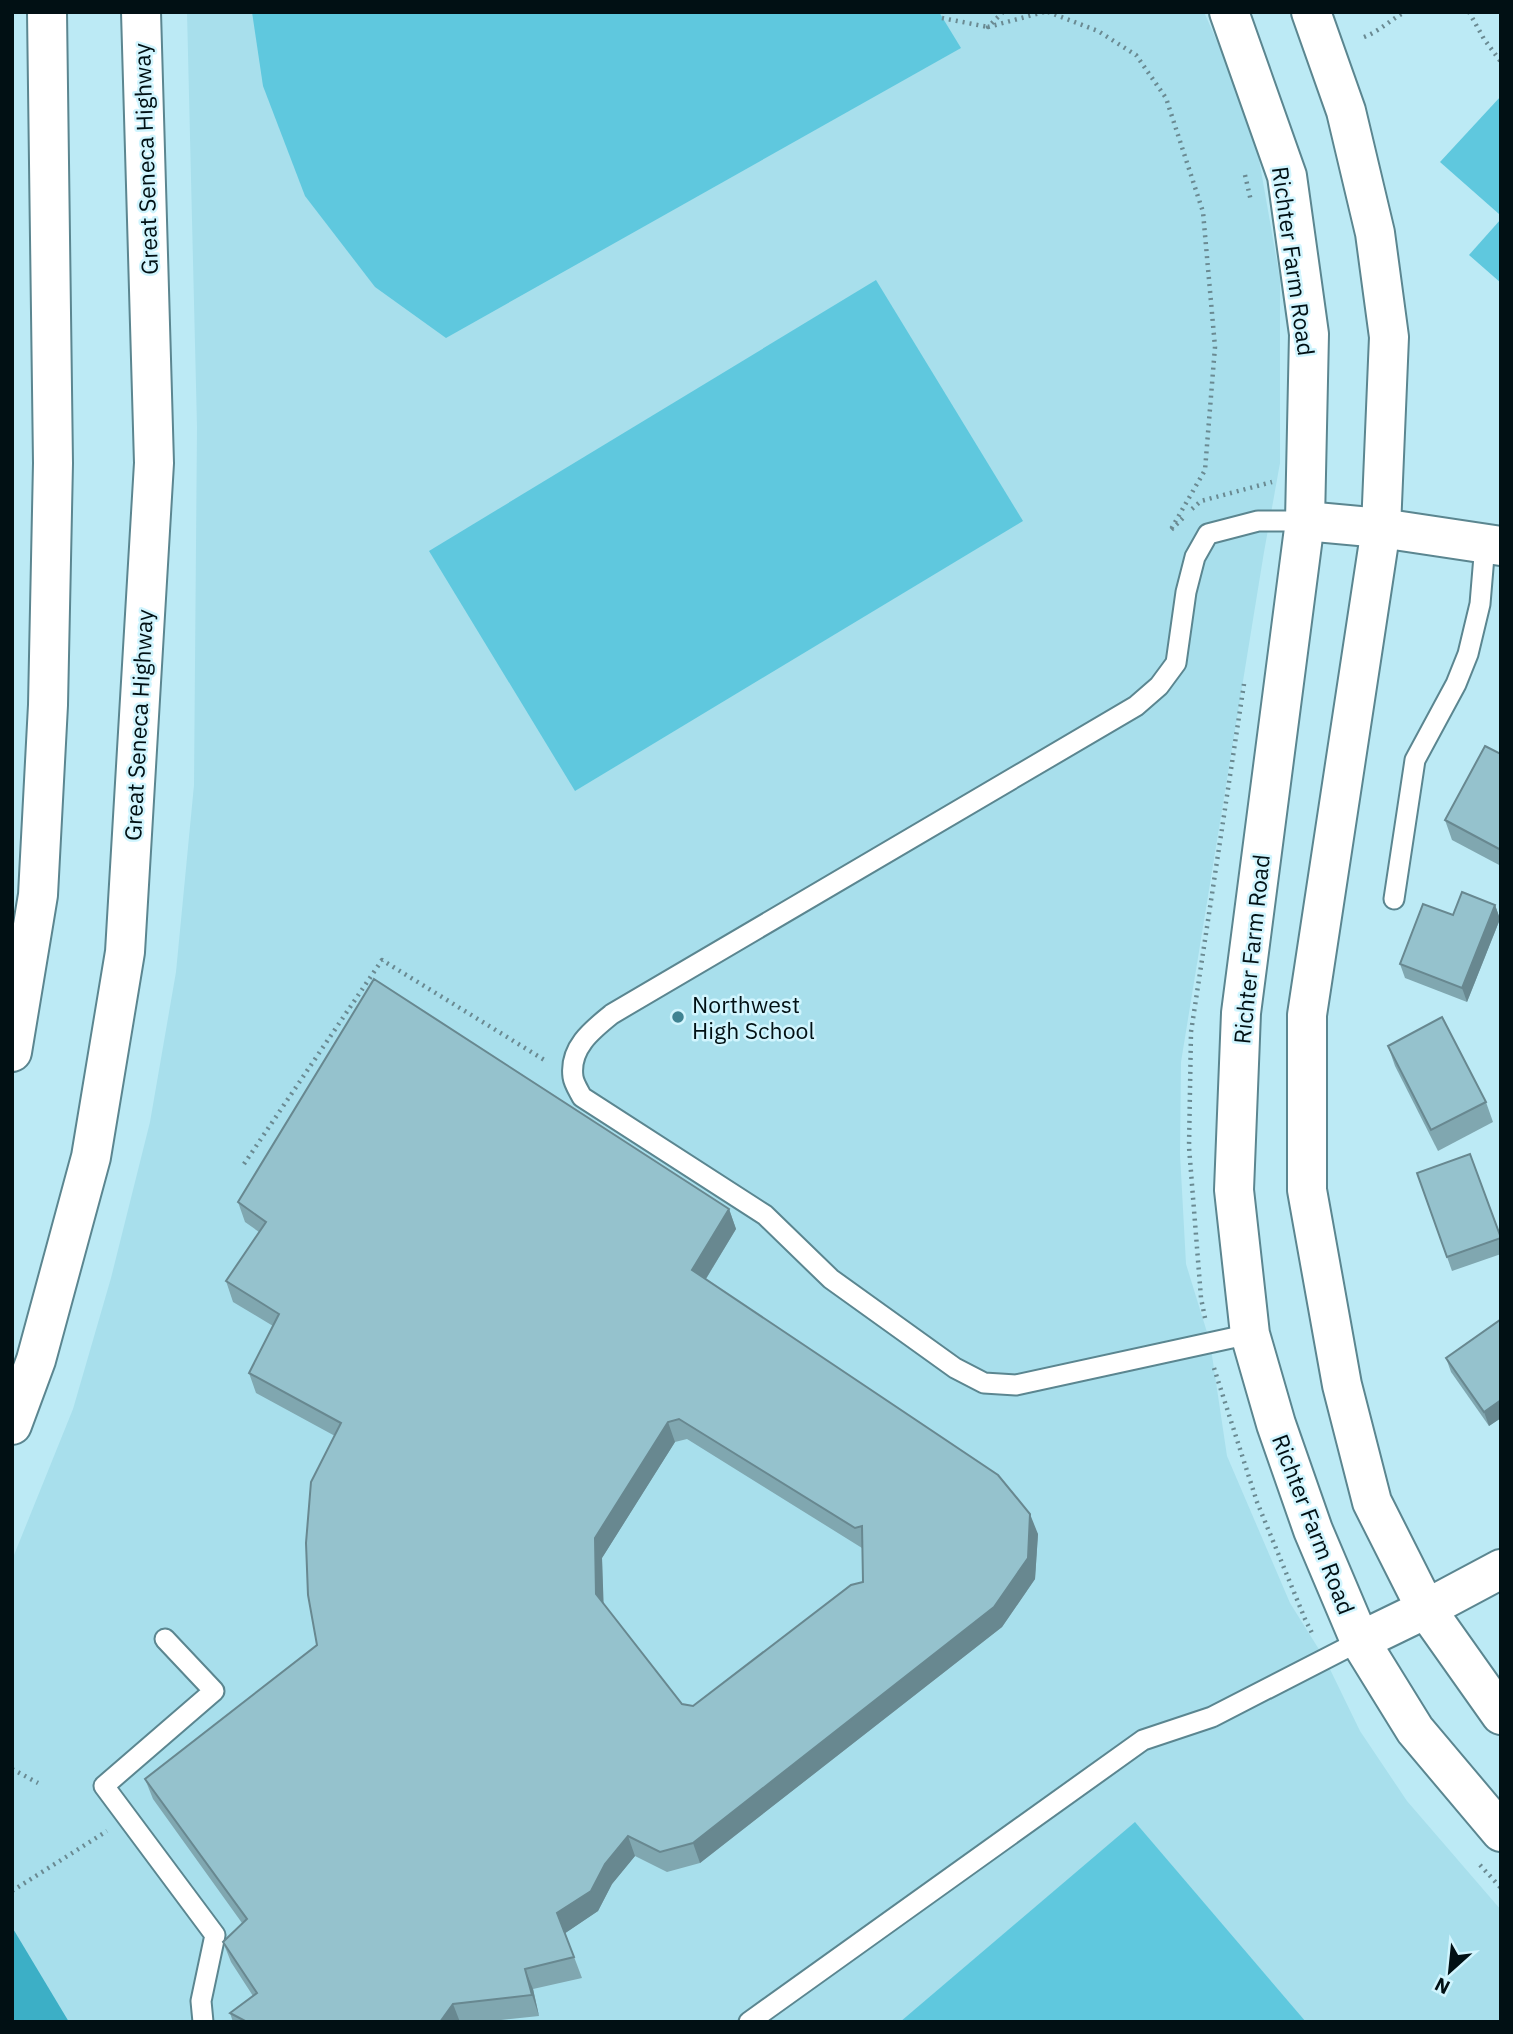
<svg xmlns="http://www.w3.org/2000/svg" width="1513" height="2034" viewBox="0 0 1513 2034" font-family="'IBM Plex Sans',sans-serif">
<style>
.built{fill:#a8dfec}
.green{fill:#5fc8de}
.forest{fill:#3cafc6}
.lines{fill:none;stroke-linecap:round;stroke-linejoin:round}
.service-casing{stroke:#5b8690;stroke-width:23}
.minor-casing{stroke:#5b8690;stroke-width:42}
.secondary-casing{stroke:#5b8690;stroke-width:42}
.primary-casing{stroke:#5b8690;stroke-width:42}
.path{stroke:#6a8a92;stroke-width:4.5;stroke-dasharray:2 5;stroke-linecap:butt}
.service{stroke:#fff;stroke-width:19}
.minor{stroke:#fff;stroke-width:38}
.secondary{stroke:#fff;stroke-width:38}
.primary{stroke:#fff;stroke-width:38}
.wall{fill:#80a7b0;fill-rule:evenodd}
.shaded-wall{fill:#688890}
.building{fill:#95c2cd;stroke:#688890;stroke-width:2;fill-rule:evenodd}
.poi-dot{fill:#3f8392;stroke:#d1f5fe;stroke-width:2.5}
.labels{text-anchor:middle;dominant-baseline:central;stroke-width:5;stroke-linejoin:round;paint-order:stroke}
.street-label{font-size:23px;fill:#011014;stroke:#d1f5fe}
.poi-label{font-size:23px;fill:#011014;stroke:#d1f5fe;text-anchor:start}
</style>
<rect width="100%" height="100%" fill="#bceaf5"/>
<polygon class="built" points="187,12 1204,12 1232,75 1259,159 1280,279 1280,463 1264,552 1181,1062 1180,1154 1186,1264 1210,1342 1227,1456 1290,1603 1325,1659 1360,1731 1407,1801 1501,1910 1501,2022 12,2022 12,1560 73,1409 111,1278 150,1122 176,972 194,785 197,427"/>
<g class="green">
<polygon points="252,12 939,12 961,48 446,338 375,287 305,196 263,86"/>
<polygon points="1501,96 1501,212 1499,214 1440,162"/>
<polygon points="1501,219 1501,283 1469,255"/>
<polygon points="876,280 1023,521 575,791 429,551"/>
<polygon points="1135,1822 1306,2022 900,2022"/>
</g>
<polygon class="forest" points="12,1927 69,2022 12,2022"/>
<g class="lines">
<g class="service-casing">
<g id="service">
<polyline points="1394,899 1415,760 1456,684 1468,654 1480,604 1485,544"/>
<path d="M1250,1334L1016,1385L984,1383L955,1368L831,1279L765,1215L582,1097C579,1091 574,1084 573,1077C569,1048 592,1030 612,1014L1136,706L1159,686L1176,663L1186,592L1195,557L1208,534L1258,521H1305"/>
<polyline points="165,1639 214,1691 104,1786 215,1935 201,2001 203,2022"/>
<polyline points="749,2022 1143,1740 1212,1717 1360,1641"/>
</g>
</g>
<g class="minor-casing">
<g id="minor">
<polyline points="1305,521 1381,528 1501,546"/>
<polyline points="1360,1641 1426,1609 1501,1569"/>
</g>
</g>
<g class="secondary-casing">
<g id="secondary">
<polyline points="1229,12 1287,176 1309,334 1305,521 1241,1013 1234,1190 1250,1334 1276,1424 1313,1530 1360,1641 1415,1730 1501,1832"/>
<polyline points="1311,12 1346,111 1375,233 1389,337 1381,528 1307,1015 1307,1190 1342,1385 1372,1502 1426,1609 1501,1715"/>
</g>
</g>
<g class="primary-casing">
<g id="primary">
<polyline points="12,1052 38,895 48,705 53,463 47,12"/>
<polyline points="12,1425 36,1360 91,1157 125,952 154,463 141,12"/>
</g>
</g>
<g class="path">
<polyline points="1003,12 988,27 1044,12"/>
<polyline points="1048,12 1098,31 1136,55 1166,98 1203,212 1215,347 1205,470 1170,531 1183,518"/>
<polyline points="1469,12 1484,39 1501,62"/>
<polyline points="942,18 988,27"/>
<path d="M1364,37C1380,31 1390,20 1405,12"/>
<polyline points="1245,175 1251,201"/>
<polyline points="1192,509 1201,501 1272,482"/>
<polyline points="244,1164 382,960 546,1061"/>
<polyline points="1205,1318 1201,1298 1189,1147 1191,1032 1244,684"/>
<polyline points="1214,1368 1257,1502 1305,1619 1313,1635"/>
<polyline points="12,1769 38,1783"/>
<polyline points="1480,1865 1501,1888"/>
<polyline points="12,1891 107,1831"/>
</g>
<use href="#service" class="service"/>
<use href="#minor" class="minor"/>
<use href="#secondary" class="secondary"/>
<use href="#primary" class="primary"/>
</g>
<g class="wall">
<polygon points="1501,754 1501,866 1452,840 1445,820"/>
<polygon points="1495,905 1500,919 1467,1002 1405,978 1400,964 1453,915"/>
<polygon points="1388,1046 1486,1102 1493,1122 1438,1151 1395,1066"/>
<polygon points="1417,1173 1501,1238 1501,1254 1452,1271"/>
<path d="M238,1202L729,1209L736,1229L706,1279L1038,1534L1035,1579L1002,1627L700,1863L667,1872L635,1856L612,1884L598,1911L565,1933L582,1978L533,1989L539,2016L483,2022H233L230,2013L253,1996L231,1962L223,1942L242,1923L153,1799L145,1779L317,1645L335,1436L256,1393L249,1373L273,1326L233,1302L226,1281L259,1232L245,1222ZM687,1439L862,1548L863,1582L693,1706L682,1704L603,1603L602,1558L675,1442Z"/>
<polygon points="1501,1321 1501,1418 1489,1426 1451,1372 1446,1358"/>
</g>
<g class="shaded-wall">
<polygon points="1495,905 1500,919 1467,1002 1462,988"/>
<polygon points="729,1209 736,1229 699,1290 692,1270"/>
<polygon points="1501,1400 1501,1418 1489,1426 1484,1412"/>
<polygon points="668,1422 675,1442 602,1558 604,1614 596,1594 595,1538"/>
<polygon points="1030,1514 1038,1534 1035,1579 1002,1627 700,1863 693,1843"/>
<polygon points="628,1836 635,1856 612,1884 598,1911 564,1934 557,1913 605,1864"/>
<polygon points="525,1969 533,1989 539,2016 532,1995"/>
<polygon points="453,2004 460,2022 440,2022"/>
</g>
<g class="building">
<polygon points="1485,746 1501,754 1501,850 1445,820"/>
<polygon points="1462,892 1495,905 1462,988 1400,964 1423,904 1453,915"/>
<path d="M374,979L729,1209L692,1270L998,1475L1030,1514L1028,1558L994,1607L693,1843L660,1852L628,1836L605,1864L591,1891L557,1913L574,1957L525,1969L532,1995L453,2004L440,2022H247L230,2013L257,1993L223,1942L247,1919L145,1779L317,1645L308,1595L306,1543L311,1482L341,1423L249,1373L279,1314L226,1281L266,1222L238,1202ZM679,1419L855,1528L862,1526L863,1582L851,1585L693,1706L682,1704L596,1594L595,1538L668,1422Z"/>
<polygon points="1442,1017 1486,1102 1431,1130 1388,1046"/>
<polygon points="1470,1154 1501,1238 1447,1257 1417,1173"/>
<polygon points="1500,1320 1501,1400 1484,1412 1446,1358"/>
</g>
<circle class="poi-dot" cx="678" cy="1017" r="7"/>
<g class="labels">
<g class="street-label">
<text transform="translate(145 159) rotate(-92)">Great Seneca Highway</text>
<text transform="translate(1294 261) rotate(82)">Richter Farm Road</text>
<text transform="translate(138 725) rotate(-87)">Great Seneca Highway</text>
<text transform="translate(1251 949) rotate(-84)">Richter Farm Road</text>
<text transform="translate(1314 1524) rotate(69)">Richter Farm Road</text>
</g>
<g class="poi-label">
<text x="692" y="1004">Northwest<tspan x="692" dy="26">High School</tspan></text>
</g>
</g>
<rect width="1513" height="2034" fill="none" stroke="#011014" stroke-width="28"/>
<g transform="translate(1450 1971) rotate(207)" stroke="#d1f5fe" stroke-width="5" paint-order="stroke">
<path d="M0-5L12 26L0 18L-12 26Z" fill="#011014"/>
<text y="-10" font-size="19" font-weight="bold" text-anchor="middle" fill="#011014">N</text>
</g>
</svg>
